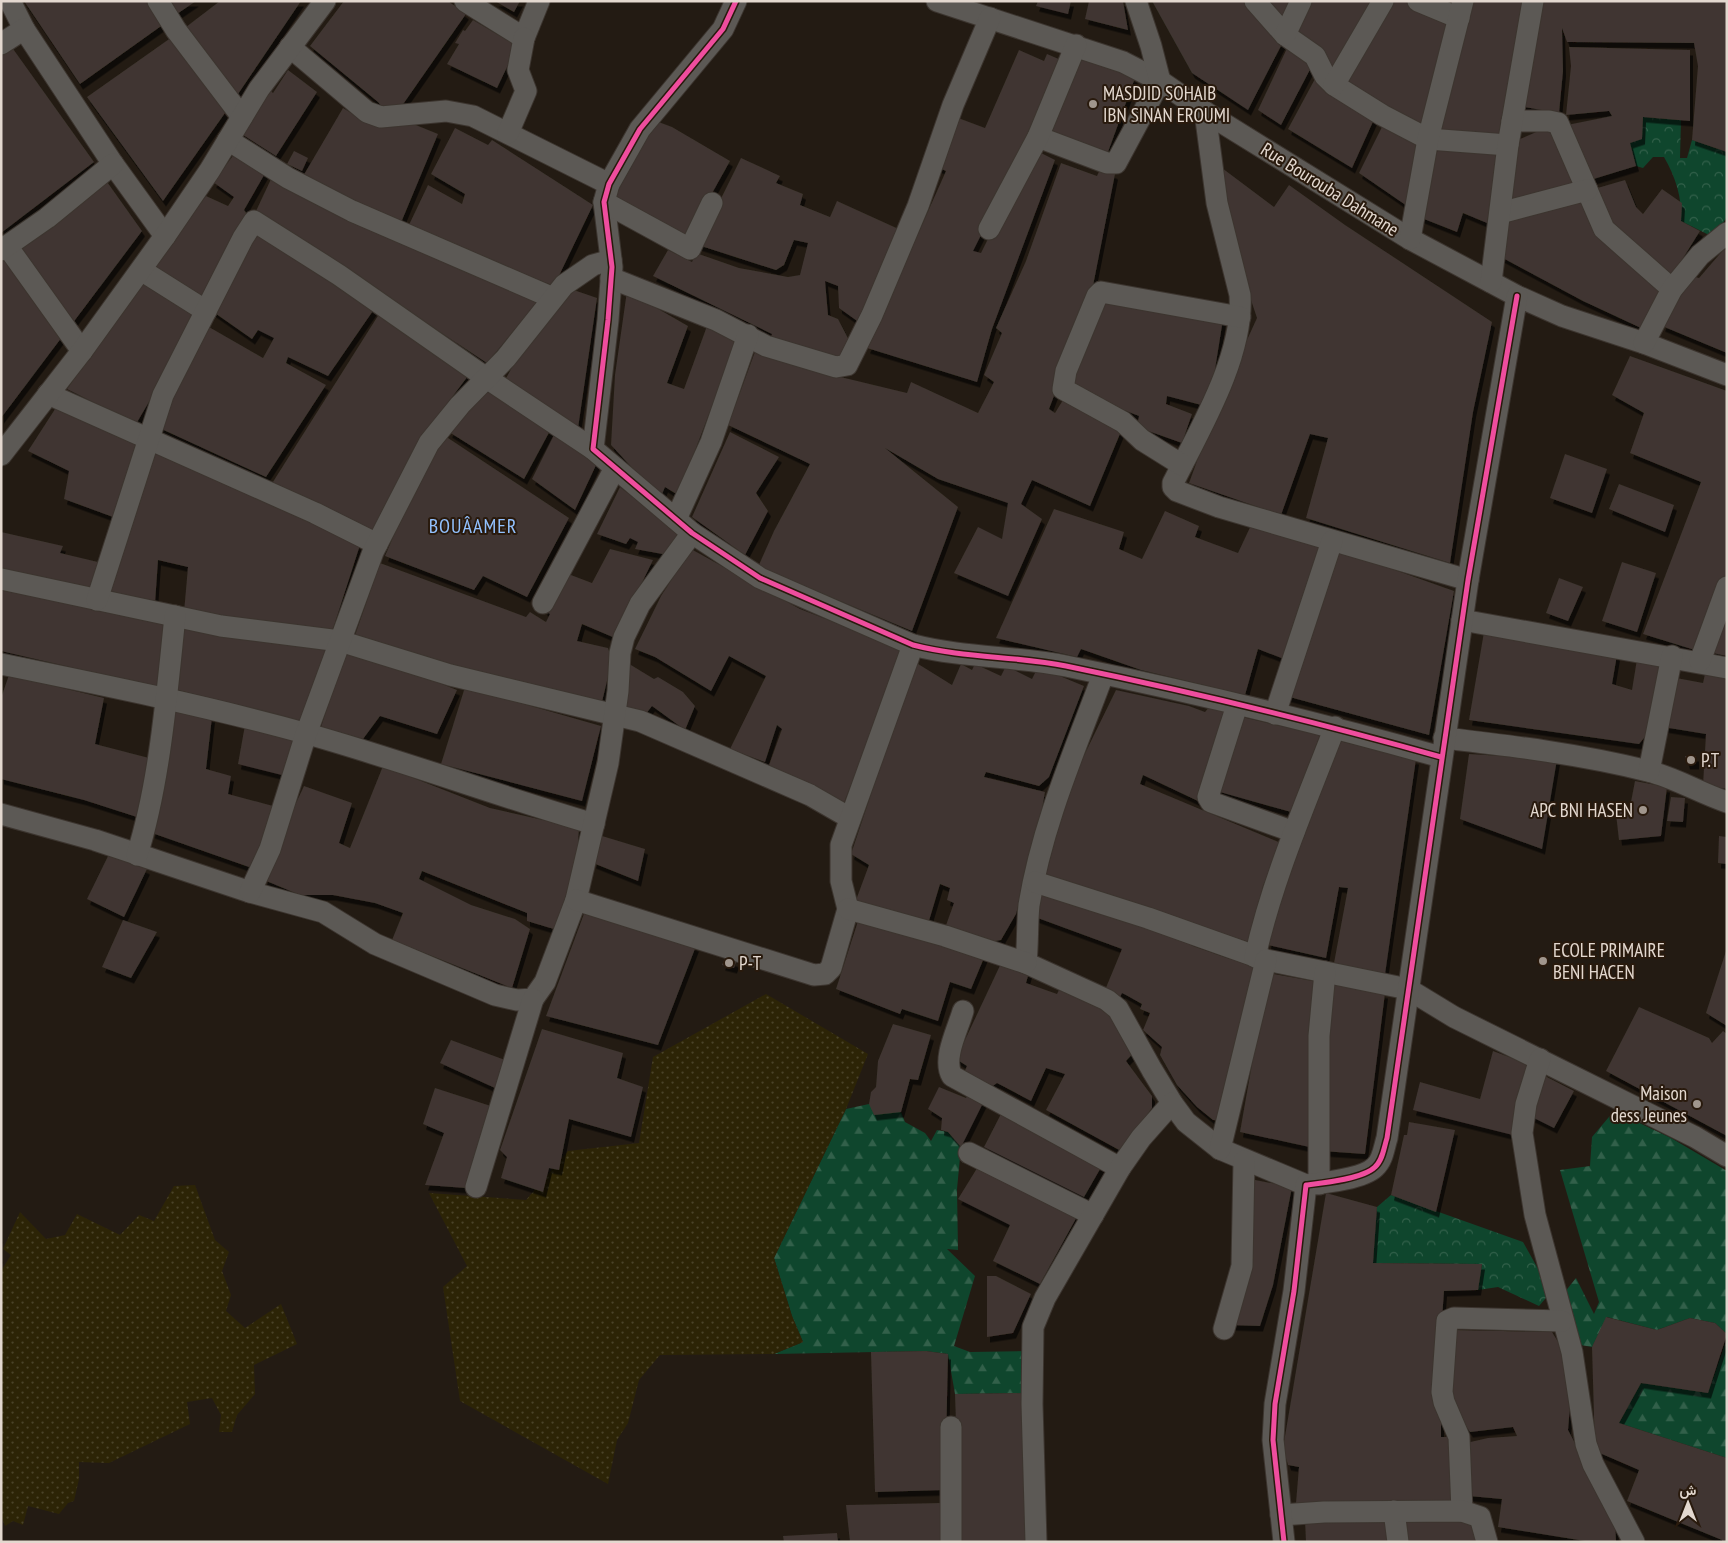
<svg xmlns="http://www.w3.org/2000/svg" width="1728" height="1543" viewBox="0 0 1728 1543" font-family="'PT Sans Narrow',Vazirmatn,sans-serif">
<style>
.forest{fill:url(#forest-firs)}
.sand{fill:url(#sand-dots)}
.park{fill:url(#park-crowns)}
.building{fill:#3f3630;filter:url(#shadow)}
.lines{fill:none;stroke-linecap:round;stroke-linejoin:round}
.minor-casing{stroke:#3c352f;stroke-width:23}
.minor{stroke:#5c5955;stroke-width:21}
.cycleway-casing{stroke:#291a0d;stroke-width:8}
.cycleway{stroke:#ef4d9e;stroke-width:5}
.poi-dot{fill:#a0968d;stroke:#291a0d;stroke-width:2}
.labels{text-anchor:middle;dominant-baseline:central;stroke-width:4;stroke-linejoin:round;paint-order:stroke}
.poi-label{font-size:19px;fill:#e3d8cf;stroke:#291a0d;text-anchor:start}
.street-label{font-size:19px;fill:#e3d8cf;stroke:#291a0d}
.neighbourhood-label{font-size:20px;letter-spacing:1px;fill:#92c1fe;stroke:#291a0d}
</style>
<defs>
<pattern id="forest-firs" width="22" height="20" patternUnits="userSpaceOnUse" patternTransform="scale(1.25)"><rect width="22" height="20" fill="#0f462d"/><path d="M5 1l3.5 6h-7zM16 11l3.5 6h-7z" fill="#32604a"/></pattern>
<pattern id="sand-dots" width="8" height="8" patternUnits="userSpaceOnUse" patternTransform="scale(1.25)"><rect width="8" height="8" fill="#2c2406"/><path d="M2 2h.1M6 6h.1" fill="none" stroke="#4a4329" stroke-width="1.8" stroke-linecap="round"/></pattern>
<pattern id="park-crowns" width="20" height="18" patternUnits="userSpaceOnUse" patternTransform="scale(1.25)"><rect width="20" height="18" fill="#0f462d"/><path d="M2 6a3 3 0 1 1 6 0M12 15a3 3 0 1 1 6 0" fill="none" stroke="#32604a"/></pattern>
<filter id="shadow"><feDropShadow dx="3" dy="5.5" stdDeviation="0" flood-color="#0009"/></filter>
</defs>
<rect width="100%" height="100%" fill="#231b13"/>
<g class="forest">
<polygon points="869,1104 901,1112 905,1122 925,1133 931,1141 937,1130 948,1132 961,1147 957,1189 958,1250 947,1249 975,1276 954,1346 970,1352 1028,1351 1026,1393 955,1394 948,1354 926,1351 774,1354 803,1342 792,1316 774,1258 846,1109"/>
<polygon points="1614,1111 1671,1138 1727,1171 1727,1334 1715,1323 1690,1318 1657,1330 1607,1317 1592,1347 1575,1344 1564,1293 1576,1278 1594,1314 1599,1302 1560,1170 1590,1166 1592,1137"/>
<polygon points="1727,1339 1727,1458 1619,1423 1641,1383 1708,1393"/>
</g>
<g class="sand">
<polygon points="766,994 868,1054 846,1109 774,1258 792,1316 803,1342 774,1354 660,1355 639,1380 628,1423 617,1440 608,1484 460,1401 443,1287 467,1266 429,1193 526,1200 568,1151 639,1143 653,1057"/>
<polygon points="195,1185 215,1240 229,1252 222,1271 231,1295 226,1311 245,1328 281,1304 297,1344 254,1365 255,1394 237,1415 232,1432 219,1432 221,1415 212,1398 187,1402 190,1424 109,1463 79,1462 79,1479 74,1501 68,1503 59,1514 28,1506 23,1525 13,1521 5,1526 1,1516 1,1271 11,1255 3,1249 20,1212 46,1239 65,1235 77,1214 120,1235 139,1215 154,1221 174,1186"/>
</g>
<g class="park">
<path d="M1643,117L1681,120L1680,158H1687L1692,140L1727,152V216L1715,238L1681,221C1682,197 1676,178 1664,157H1653L1643,168L1636,166L1630,143L1641,139Z"/>
<polygon points="1391,1195 1523,1242 1551,1292 1539,1306 1498,1287 1478,1290 1482,1264 1373,1263 1377,1207"/>
</g>
<g class="building">
<polygon points="24,1 150,1 164,24 80,84"/>
<polygon points="168,1 196,1 177,14"/>
<polygon points="220,1 301,1 236,97 186,27"/>
<polygon points="344,1 448,1 466,14 399,110 386,112 378,102 310,46"/>
<polygon points="495,1 520,1 514,12"/>
<polygon points="1038,1 1071,1 1068,14 1036,6"/>
<polygon points="1089,1 1123,1 1128,30 1085,19"/>
<polygon points="1152,1 1247,1 1283,42 1248,110 1192,73"/>
<polygon points="1266,1 1292,1 1281,20"/>
<polygon points="1306,1 1378,1 1338,72 1290,37"/>
<polygon points="1390,1 1410,1 1456,19 1427,136 1337,83"/>
<polygon points="1467,1 1528,1 1505,138 1439,134"/>
<polygon points="1539,1 1727,1 1727,152 1692,140 1698,66 1694,43 1567,42 1562,28 1563,71 1559,113 1519,106"/>
<polygon points="473,20 517,46 497,88 447,64 459,44 455,43 463,30 465,31"/>
<polygon points="172,37 225,113 163,201 87,97"/>
<polygon points="1289,44 1315,60 1281,125 1258,110"/>
<polygon points="11,46 94,162 1,233 1,52"/>
<polygon points="1569,47 1690,50 1690,121 1643,117 1642,139 1630,143 1636,166 1587,181 1567,125 1612,116 1609,111 1566,115 1571,66"/>
<polygon points="1019,50 1044,61 1047,54 1061,60 1035,127 973,251 981,253 1024,166 1039,152 1055,160 992,329 977,382 867,348 946,171 935,166 953,116 985,128"/>
<polygon points="1083,53 1135,78 1108,152 1049,130"/>
<polygon points="288,70 317,92 276,156 240,133 268,88 273,93"/>
<polygon points="1316,77 1376,115 1352,168 1288,129"/>
<polygon points="343,108 368,123 406,121 438,134 400,225 302,178"/>
<polygon points="1386,119 1424,141 1410,208 1359,173"/>
<polygon points="656,121 672,127 730,161 687,238 611,203 630,161"/>
<polygon points="1555,124 1580,185 1509,204 1513,142"/>
<polygon points="455,128 488,145 492,140 593,205 554,286 407,229 428,185 462,204 465,194 431,174"/>
<polygon points="1439,145 1500,152 1487,223 1463,213 1457,232 1419,217"/>
<polygon points="294,151 308,158 302,171 287,164"/>
<polygon points="235,153 267,170 244,210 250,218 205,300 153,265 206,196 228,206 234,197 213,182"/>
<polygon points="741,158 780,176 776,183 803,194 800,205 830,217 837,201 903,231 860,323 839,308 838,286 825,281 828,315 838,319 851,344 844,361 769,344 772,334 653,276 668,250 692,262 696,253 739,268 788,277 800,275 808,243 794,240 784,265 776,270 698,245"/>
<polygon points="1061,163 1097,176 1101,167 1115,174 1090,301 1049,409 1055,413 1066,395 1122,429 1090,506 1032,480 1021,504 1042,519 1008,596 954,573 978,527 1002,539 1008,503 938,479 885,448 958,507 912,631 758,567 774,531 810,464 728,425 756,349 795,366 907,393 911,382 978,413 994,382 984,375 1002,333 996,328 1026,261"/>
<polygon points="1222,168 1274,207 1289,185 1345,225 1492,322 1473,412 1450,563 1306,518 1328,438 1310,434 1281,515 1189,483 1218,403 1257,318 1229,234"/>
<polygon points="272,177 540,299 487,363 256,211"/>
<polygon points="105,179 142,231 72,324 17,245"/>
<polygon points="1625,180 1636,207 1643,214 1662,189 1682,203 1681,221 1700,231 1668,282 1605,224 1594,189"/>
<polygon points="1586,197 1664,291 1641,328 1583,301 1501,257 1504,217"/>
<polygon points="253,228 377,305 328,376 288,357 286,363 326,385 266,477 155,426 209,327 263,358 274,338 258,330 252,339 212,311"/>
<polygon points="1724,249 1727,250 1727,353 1662,326 1688,275 1699,278"/>
<polygon points="7,257 62,337 1,418 1,261"/>
<polygon points="144,279 201,313 136,424 67,389"/>
<polygon points="568,288 597,298 578,428 504,382 523,347"/>
<polygon points="627,291 688,326 667,383 684,389 707,326 737,341 678,495 665,487 662,494 636,472 611,445 615,375"/>
<polygon points="1102,293 1223,319 1209,407 1167,396 1166,404 1192,414 1182,443 1137,427 1139,416 1067,388"/>
<polygon points="381,311 471,372 422,437 372,534 271,485"/>
<polygon points="1630,356 1727,391 1727,576 1698,651 1643,634 1701,482 1630,453 1644,413 1612,395"/>
<polygon points="485,386 552,427 524,479 449,432"/>
<polygon points="57,406 139,442 113,517 64,499 69,471 28,451"/>
<polygon points="730,432 779,457 756,493 768,511 745,555 692,517"/>
<polygon points="555,433 597,463 575,510 532,479"/>
<polygon points="442,434 569,518 527,597 483,576 474,590 385,556 421,471"/>
<polygon points="153,449 360,545 331,635 184,612 188,567 158,560 155,603 107,590"/>
<polygon points="1565,454 1607,469 1592,513 1550,498"/>
<polygon points="1619,484 1674,505 1665,532 1609,509"/>
<polygon points="620,487 680,534 668,555 635,549 638,542 630,538 626,544 597,534"/>
<polygon points="1054,509 1124,532 1119,549 1142,559 1165,511 1199,526 1195,537 1238,553 1253,521 1323,548 1284,659 1258,649 1245,695 1141,670 1081,649 1077,657 996,638"/>
<polygon points="1,532 63,546 60,553 98,562 89,593 1,572"/>
<polygon points="610,549 653,560 615,638 582,624 577,641 608,648 612,660 601,706 354,638 380,563 526,617 530,612 546,622 550,614 544,610 563,572 592,583"/>
<polygon points="691,549 800,609 857,631 903,652 842,808 768,768 782,729 777,725 765,762 730,749 766,676 729,656 711,691 655,657 635,649 661,596"/>
<polygon points="1336,549 1454,591 1429,735 1286,696"/>
<polygon points="1622,562 1656,573 1637,632 1602,621"/>
<polygon points="1559,578 1583,587 1568,621 1546,613"/>
<polygon points="1,584 167,623 160,688 1,651"/>
<polygon points="1727,602 1727,656 1708,652"/>
<polygon points="182,626 326,649 305,723 174,689"/>
<polygon points="1484,632 1617,655 1612,684 1632,690 1637,659 1666,663 1653,727 1639,744 1469,720"/>
<polygon points="347,646 457,690 437,734 380,716 363,739 321,727"/>
<polygon points="626,662 654,679 658,677 683,692 695,706 685,730 652,706 645,715 620,708"/>
<polygon points="915,662 952,685 961,664 972,670 975,664 1001,676 1006,666 1032,679 1038,667 1084,686 1049,777 1039,786 986,772 984,777 1045,792 1038,832 1016,914 1001,940 990,942 945,928 954,903 947,900 950,888 940,884 928,924 856,900 869,865 851,854"/>
<polygon points="1705,674 1727,678 1727,789 1703,785 1706,734 1663,727 1671,677 1703,683"/>
<polygon points="9,675 104,698 95,744 149,758 140,818 84,800 1,779 1,698"/>
<polygon points="465,687 601,726 582,801 441,764"/>
<polygon points="1116,690 1189,706 1205,712 1210,706 1230,712 1198,801 1143,775 1140,784 1281,843 1263,886 1249,942 1045,879 1068,788"/>
<polygon points="172,709 212,717 206,769 231,776 228,794 273,806 259,859 249,867 152,833"/>
<polygon points="1238,716 1320,735 1291,812 1213,790"/>
<polygon points="245,725 302,741 290,777 238,764"/>
<polygon points="1339,741 1416,759 1385,974 1334,963 1348,888 1339,887 1326,958 1268,945 1271,911"/>
<polygon points="1469,754 1557,759 1542,849 1460,819"/>
<polygon points="1685,756 1696,756 1696,764 1687,764"/>
<polygon points="383,766 490,808 579,828 577,860 557,930 527,921 527,913 422,871 419,879 471,905 515,919 530,929 512,988 392,940 403,913 375,903 333,895 300,895 264,880 291,805 296,803 304,786 352,803 339,843 350,848"/>
<polygon points="1635,781 1667,787 1661,836 1619,840 1616,814 1630,807"/>
<polygon points="1671,797 1685,798 1683,822 1667,821"/>
<polygon points="602,836 645,849 638,881 593,863"/>
<polygon points="1719,836 1727,837 1727,864 1718,863"/>
<polygon points="110,852 147,869 124,917 87,899"/>
<polygon points="1043,891 1155,926 1193,946 1230,959 1230,954 1258,964 1222,1121 1213,1120 1197,1107 1177,1085 1160,1055 1162,1047 1143,1030 1150,1013 1140,1009 1142,1004 1126,995 1122,993 1119,999 1105,990 1122,949 1035,917"/>
<polygon points="585,911 696,946 658,1045 546,1016"/>
<polygon points="859,918 986,953 971,989 950,982 938,1021 902,1009 900,1014 836,989"/>
<polygon points="123,920 157,932 131,978 102,967"/>
<polygon points="1727,948 1727,1026 1706,1013"/>
<polygon points="1004,957 1030,969 1026,983 1057,994 1062,984 1110,1008 1137,1049 1126,1061 1152,1096 1152,1108 1121,1151 1046,1110 1065,1074 1046,1068 1031,1101 997,1083 990,1088 962,1077 967,1066 956,1059"/>
<polygon points="725,958 736,962 734,968 722,965"/>
<polygon points="1268,973 1319,982 1314,1148 1240,1132"/>
<polygon points="1331,982 1385,993 1365,1154 1322,1151"/>
<polygon points="1639,1007 1709,1038 1712,1043 1723,1031 1727,1034 1727,1136 1606,1071"/>
<polygon points="893,1024 931,1035 918,1080 910,1079 901,1112 874,1115 869,1104 871,1092 876,1087 878,1061"/>
<polygon points="542,1029 623,1053 617,1078 643,1087 631,1137 569,1119 559,1170 549,1168 543,1192 501,1178 507,1157 500,1150"/>
<polygon points="451,1040 505,1060 495,1088 440,1063"/>
<polygon points="1493,1051 1531,1065 1513,1135 1413,1110 1420,1082 1480,1099"/>
<polygon points="1545,1076 1574,1091 1554,1128 1530,1116"/>
<polygon points="939,1087 966,1098 968,1094 984,1101 961,1147 948,1132 941,1130 942,1118 928,1109"/>
<polygon points="435,1088 494,1107 466,1188 425,1185 444,1133 423,1124"/>
<polygon points="1002,1112 1103,1164 1084,1197 984,1147"/>
<polygon points="1409,1122 1455,1130 1436,1212 1391,1195 1404,1135 1407,1135"/>
<polygon points="979,1165 1079,1213 1040,1284 993,1261 1010,1225 958,1199"/>
<polygon points="1250,1179 1292,1187 1273,1285 1260,1326 1229,1325"/>
<polygon points="1326,1193 1377,1207 1373,1263 1482,1264 1478,1290 1444,1291 1441,1333 1441,1437 1455,1437 1454,1501 1296,1503 1299,1467 1288,1465 1283,1448"/>
<polygon points="987,1276 996,1276 1031,1294 1013,1333 987,1337"/>
<polygon points="1606,1317 1657,1330 1690,1318 1715,1323 1727,1334 1708,1393 1641,1383 1619,1423 1727,1458 1727,1542 1722,1542 1722,1540 1627,1501 1639,1470 1595,1451 1592,1347"/>
<polygon points="1454,1330 1552,1332 1568,1358 1572,1383 1568,1430 1615,1519 1616,1542 1591,1542 1498,1527 1502,1499 1469,1496 1466,1443 1488,1438 1517,1436 1513,1427 1470,1432 1446,1398"/>
<polygon points="926,1351 948,1354 945,1490 875,1492 871,1352"/>
<polygon points="1026,1393 1032,1542 960,1542 955,1394"/>
<polygon points="941,1503 943,1542 850,1542 846,1505"/>
<polygon points="1388,1516 1391,1542 1306,1542 1305,1520"/>
<polygon points="1458,1518 1478,1529 1479,1542 1403,1542 1400,1522"/>
<polygon points="837,1533 838,1542 784,1542 783,1536"/>
</g>
<g class="lines">
<g class="minor-casing">
<g id="minor">
<polyline points="10,1 24,29"/>
<polyline points="158,1 176,30 242,117"/>
<polyline points="465,1 524,38 539,1"/>
<path d="M736,1L723,29L640,129L609,184L604,202L612,267L608,320L593,449L692,533L760,578L913,645C963,658 1016,656 1066,666C1192,692 1317,722 1441,757"/>
<polyline points="937,1 1123,62 1160,81 1205,112 1410,239 1517,296 1562,316 1644,343 1727,375"/>
<polyline points="1255,1 1285,35 1315,56 1325,76 1334,85 1382,115 1428,139 1508,145"/>
<polyline points="1418,1 1459,18"/>
<polyline points="1285,35 1301,1"/>
<polyline points="1,44 24,29 113,164 165,236"/>
<polyline points="290,47 367,112 381,117 446,111 473,116 609,184"/>
<polyline points="1334,85 1383,1"/>
<path d="M1205,112L1217,203L1240,295C1244,356 1200,429 1173,483V487L1177,491L1219,507L1468,580"/>
<polyline points="1512,121 1549,121 1558,123 1604,229 1672,289"/>
<polyline points="508,133 526,91 518,70 524,38"/>
<polyline points="1038,137 1107,163 1116,163 1160,81 1151,46 1136,1"/>
<polyline points="228,140 288,178 352,211 553,298"/>
<polyline points="604,202 690,249 712,203"/>
<polyline points="1500,213 1587,190"/>
<polyline points="989,229 1038,137 1076,45"/>
<polyline points="1410,239 1428,139 1463,1"/>
<polyline points="7,246 82,351"/>
<polyline points="1,250 47,218 113,164"/>
<polyline points="141,270 206,311"/>
<polyline points="611,278 716,320 766,346 836,367 847,365 872,315 918,206 953,105 990,18"/>
<polyline points="1491,282 1508,145 1533,1"/>
<polyline points="1644,343 1672,289 1700,255 1727,233"/>
<polyline points="48,394 315,513 377,544"/>
<polyline points="1,455 82,351 165,236 210,170 259,89 325,1"/>
<polyline points="1182,465 1142,440 1123,422 1063,389 1066,371 1097,296 1101,292 1240,317"/>
<polyline points="676,519 711,442 748,335"/>
<polyline points="1,579 221,626 340,641 450,675 640,721 810,795 850,818"/>
<polyline points="97,600 163,395 243,238 254,221 339,275 485,377 593,449"/>
<polyline points="543,603 615,468"/>
<polyline points="1462,620 1727,668"/>
<polyline points="1700,661 1727,587"/>
<path d="M1,664C104,685 207,706 308,734C404,761 498,796 594,824"/>
<path d="M1103,675C1075,750 1042,825 1029,905C1027,924 1028,944 1026,963L1107,1000L1118,1009L1152,1070L1172,1103L1186,1122L1220,1149L1306,1185"/>
<polyline points="1237,705 1208,797 1211,802 1294,832"/>
<polyline points="1275,714 1332,541"/>
<path d="M1444,738C1512,746 1581,754 1648,771C1676,778 1700,793 1727,802"/>
<polyline points="1649,771 1672,656"/>
<polyline points="1,814 95,840 250,892 323,912 375,944 495,995 517,1000 533,999 545,982 576,900 608,763 618,691 620,653 624,637 640,604 692,533"/>
<path d="M137,855C160,782 167,692 175,616"/>
<polyline points="1035,882 1148,918 1266,960 1408,989 1454,1017 1695,1137 1727,1156"/>
<polyline points="250,892 270,849 306,734 373,552 429,443 460,405 506,358 564,285 593,265 611,260"/>
<polyline points="576,900 814,975 825,974 831,968 848,909 841,881 841,845 913,645"/>
<polyline points="848,909 945,936 1026,963"/>
<path d="M1255,957C1273,877 1306,803 1335,727"/>
<path d="M963,1011C958,1029 942,1059 952,1076L1120,1168"/>
<polyline points="1540,1059 1526,1104 1522,1133 1535,1215 1572,1352 1586,1444 1593,1464 1634,1542"/>
<polyline points="1220,1149 1266,960"/>
<polyline points="969,1153 1093,1215"/>
<polyline points="1319,1184 1319,1036 1325,972"/>
<polyline points="476,1187 533,999"/>
<polyline points="1224,1329 1242,1266 1244,1161"/>
<polyline points="951,1427 951,1542"/>
<polyline points="1394,1511 1398,1542"/>
<polyline points="1462,1511 1459,1437 1444,1402 1442,1392 1447,1321 1454,1318 1562,1321"/>
<polyline points="1281,1515 1324,1512 1462,1511 1480,1517 1487,1542"/>
<polyline points="1036,1542 1032,1404 1033,1327 1045,1298 1120,1168 1141,1138 1172,1103"/>
<path d="M1284,1542L1273,1440L1275,1404L1294,1291L1306,1185C1323,1183 1363,1179 1375,1167C1383,1160 1384,1147 1387,1138L1468,580L1517,296"/>
</g>
</g>
<use href="#minor" class="minor"/>
<g class="cycleway-casing">
<g id="cycleway">
<path d="M736,1L723,29L640,129L609,184L604,202L612,267L608,320L593,449L692,533L760,578L913,645C963,658 1016,656 1066,666C1192,692 1317,722 1441,757"/>
<path d="M1284,1542L1273,1440L1275,1404L1294,1291L1306,1185C1323,1183 1363,1179 1375,1167C1383,1160 1384,1147 1387,1138L1468,580L1517,296"/>
</g>
</g>
<use href="#cycleway" class="cycleway"/>
</g>
<g class="poi-dot">
<circle cx="1093" cy="104" r="5"/>
<circle cx="1691" cy="760" r="5"/>
<circle cx="1643" cy="810" r="5"/>
<circle cx="1543" cy="961" r="5"/>
<circle cx="729" cy="963" r="5"/>
<circle cx="1697" cy="1104" r="5"/>
</g>
<g class="labels">
<g class="poi-label">
<text x="1103" y="93">MASDJID SOHAIB<tspan x="1103" dy="22">IBN SINAN EROUMI</tspan></text>
<text x="1701" y="760">P.T</text>
<text x="1633" y="810" text-anchor="end">APC BNI HASEN</text>
<text x="1553" y="950">ECOLE PRIMAIRE<tspan x="1553" dy="22">BENI HACEN</tspan></text>
<text x="739" y="963">P-T</text>
<text x="1687" y="1093" text-anchor="end">Maison<tspan x="1687" dy="22">dess Jeunes</tspan></text>
</g>
<g class="street-label">
<text transform="translate(1330 189) rotate(32)">Rue Bourouba Dahmane</text>
</g>
<g class="neighbourhood-label">
<text x="473" y="526">BOUÂAMER</text>
</g>
</g>
<rect width="1728" height="1543" fill="none" stroke="#e3d8cf" stroke-width="5"/>
<g transform="translate(1688 1503)" stroke="#291a0d" stroke-width="4" paint-order="stroke">
<path d="M0-4L9 19L0 12L-9 19Z" fill="#e3d8cf"/>
<text y="-8" font-size="14" font-weight="bold" text-anchor="middle" fill="#e3d8cf">ش</text>
</g>
</svg>
